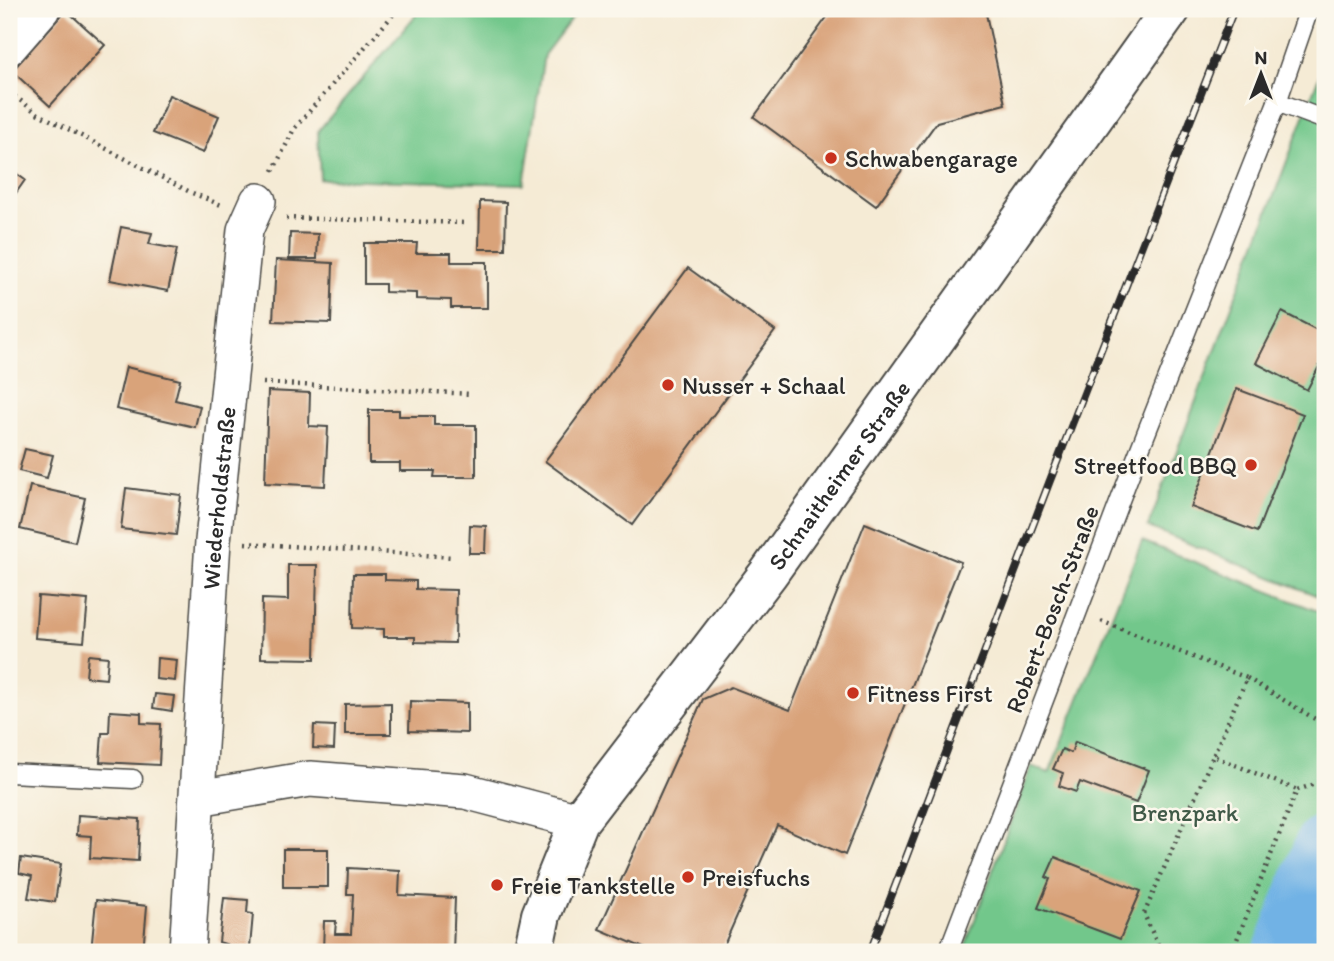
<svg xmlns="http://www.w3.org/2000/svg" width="1334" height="961" viewBox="0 0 1334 961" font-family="Itim,sans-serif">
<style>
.green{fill:#72c78b;stroke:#4e795b;stroke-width:2}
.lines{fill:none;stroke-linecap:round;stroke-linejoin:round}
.river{stroke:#71b2e5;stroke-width:61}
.building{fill:#d9a37a}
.service-casing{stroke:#494844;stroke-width:21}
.minor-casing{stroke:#494844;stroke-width:38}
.tertiary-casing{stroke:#494844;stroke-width:42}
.path{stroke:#494844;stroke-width:4.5;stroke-dasharray:2 5;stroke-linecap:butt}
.service{stroke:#fff;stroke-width:18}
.minor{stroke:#fff;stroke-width:35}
.tertiary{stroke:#fff;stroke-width:38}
.rail-casing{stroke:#2b2b2b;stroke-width:8}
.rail{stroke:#fbf7ec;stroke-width:5;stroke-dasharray:16;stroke-linecap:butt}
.poi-dot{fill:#c8321e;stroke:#fbf7ec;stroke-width:2.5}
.labels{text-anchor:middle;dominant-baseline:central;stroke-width:5;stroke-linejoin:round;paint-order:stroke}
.poi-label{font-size:24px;fill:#2b2b2b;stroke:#fbf7ec;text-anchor:start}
.street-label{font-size:24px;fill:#2b2b2b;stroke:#fbf7ec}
.park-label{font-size:24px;fill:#405a48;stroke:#fbf7ec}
</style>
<rect width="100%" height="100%" fill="#fbf7ec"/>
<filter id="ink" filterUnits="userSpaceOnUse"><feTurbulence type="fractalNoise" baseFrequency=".0143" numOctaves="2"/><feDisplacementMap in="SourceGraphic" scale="14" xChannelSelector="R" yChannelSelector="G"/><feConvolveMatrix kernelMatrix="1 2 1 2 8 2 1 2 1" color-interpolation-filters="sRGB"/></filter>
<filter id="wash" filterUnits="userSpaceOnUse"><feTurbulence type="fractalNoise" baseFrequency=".00686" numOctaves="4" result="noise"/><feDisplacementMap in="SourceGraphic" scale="28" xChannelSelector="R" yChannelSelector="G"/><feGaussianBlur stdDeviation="1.57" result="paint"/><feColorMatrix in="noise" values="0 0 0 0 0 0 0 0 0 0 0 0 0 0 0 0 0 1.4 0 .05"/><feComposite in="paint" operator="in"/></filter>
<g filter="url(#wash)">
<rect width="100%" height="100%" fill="#f5ebd5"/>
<g class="green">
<polygon points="421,9 579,9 544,55 524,184 320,179 318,131"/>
<polygon points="1325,61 1325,599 1148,527"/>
<polygon points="1142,541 1325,614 1325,952 963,952 1031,766 1049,773"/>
</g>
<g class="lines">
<polyline class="river" points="1284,952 1325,845"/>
</g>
<g id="blocks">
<g class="building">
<polygon points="833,9 985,9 1005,104 937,122 876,206 754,117"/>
<polygon points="66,10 105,45 50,106 12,71"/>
<polygon points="169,95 219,116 203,153 153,133"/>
<polygon points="9,168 25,180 9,203"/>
<polygon points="480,201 506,202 505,249 479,249"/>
<polygon points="121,227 152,233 149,244 177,249 168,291 110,280"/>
<polygon points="290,233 318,234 317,259 289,259"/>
<polygon points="364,243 417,243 416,253 451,253 451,262 487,262 487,308 451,308 451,300 416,299 416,293 385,292 385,284 364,284"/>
<polygon points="276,260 333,263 331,323 273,321"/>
<polygon points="688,268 775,331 632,525 545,461"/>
<polygon points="1282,312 1325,334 1325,355 1307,390 1256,363"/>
<polygon points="126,367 180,380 175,400 200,406 195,427 116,409"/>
<polygon points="1237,389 1303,414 1257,532 1191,507"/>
<polygon points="268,391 310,393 309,426 328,427 325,486 265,483"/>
<polygon points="369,410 399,410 399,416 434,416 434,425 476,425 476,477 434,477 435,471 400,471 400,463 369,463"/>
<polygon points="25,449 53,455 47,478 19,471"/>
<polygon points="30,486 85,498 75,542 20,529"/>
<polygon points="126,488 181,495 176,535 121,529"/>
<polygon points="865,523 961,562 845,855 777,825 721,952 653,952 599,929 703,699 731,687 790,710"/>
<polygon points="470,525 486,526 485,553 469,553"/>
<polygon points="288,565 317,565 315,659 261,658 262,599 288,600"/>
<polygon points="353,574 385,574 385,580 416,581 416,589 456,590 455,643 415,642 415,637 384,637 384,629 352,628"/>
<polygon points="38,596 88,600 84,642 35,638"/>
<polygon points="88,655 108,657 106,679 86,677"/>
<polygon points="157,658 177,660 175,681 156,679"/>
<polygon points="155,694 174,696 172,711 153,708"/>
<polygon points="410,701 467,703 467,733 409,731"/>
<polygon points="391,703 391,734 345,734 345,704"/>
<polygon points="110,711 141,713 141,723 161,724 159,765 100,762 102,733 109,733"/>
<polygon points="314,725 335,726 334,749 313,748"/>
<polygon points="1075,742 1149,770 1136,803 1080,782 1076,792 1059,786 1063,773 1053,769 1062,749 1071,753"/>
<polygon points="78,815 140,819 138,861 90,858 91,836 77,835"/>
<rect x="283" y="849" width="45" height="38"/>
<polygon points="1055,857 1141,891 1120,939 1038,908 1050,879 1046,877"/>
<polygon points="21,858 61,864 55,902 28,898 32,876 19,873"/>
<polygon points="348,868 400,871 399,895 455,898 453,952 323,952 324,921 336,921 335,934 351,934 353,894 347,894"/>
<polygon points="224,898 248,900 247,913 253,914 250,947 284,950 284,952 227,952 228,945 219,942"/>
<polygon points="96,900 147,906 143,952 91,952"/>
</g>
</g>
</g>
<g filter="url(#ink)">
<use href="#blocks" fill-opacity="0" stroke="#494844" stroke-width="2"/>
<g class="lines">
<g class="service-casing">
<g id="service">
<polyline points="1277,102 1325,120"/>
<polyline points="9,773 133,779"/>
<polyline points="948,952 1130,474 1277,102 1309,9"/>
</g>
</g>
<g class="minor-casing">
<g id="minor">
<polyline points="9,47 42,9"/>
<polyline points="198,798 310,779 465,791 579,821"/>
<path id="s1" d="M187,952L213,541L245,230L258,201"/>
</g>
</g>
<g class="tertiary-casing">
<g id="tertiary">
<path id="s2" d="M533,952L541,915L579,821L768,574L1171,9"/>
</g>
</g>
<g class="path">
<polyline points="9,92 37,113 190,192 221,205"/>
<polyline points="273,171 294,129 398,9"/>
<polyline points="286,218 467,223"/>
<polyline points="263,383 472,394"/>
<polyline points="245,543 453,557"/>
<polyline points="1101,621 1247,678 1213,756"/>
<polyline points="1247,678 1325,725"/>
<polyline points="1161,952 1144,914 1213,756 1297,790"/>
<polyline points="1232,952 1297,790 1325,781"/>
</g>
<use href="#service" class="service"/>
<use href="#minor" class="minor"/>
<use href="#tertiary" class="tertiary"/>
<g class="rail-casing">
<polyline id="rail" points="870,952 1049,483 1234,9"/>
</g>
<use href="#rail" class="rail"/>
</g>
</g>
<g class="poi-dot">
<circle cx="831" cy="158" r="7"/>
<circle cx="668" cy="385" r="7"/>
<circle cx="1251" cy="465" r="7"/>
<circle cx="853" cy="693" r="7"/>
<circle cx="688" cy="877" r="7"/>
<circle cx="497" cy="885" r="7"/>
</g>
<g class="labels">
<g class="poi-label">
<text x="845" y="158">Schwabengarage</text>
<text x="682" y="385">Nusser + Schaal</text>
<text x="1237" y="465" text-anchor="end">Streetfood BBQ</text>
<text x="867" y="693">Fitness First</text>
<text x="702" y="877">Preisfuchs</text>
<text x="511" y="885">Freie Tankstelle</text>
</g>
<g class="street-label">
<text stroke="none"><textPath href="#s2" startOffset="572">Schnaitheimer Straße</textPath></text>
<text stroke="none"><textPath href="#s1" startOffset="455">Wiederholdstraße</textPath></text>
<text transform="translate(1052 609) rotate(-69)">Robert-Bosch-Straße</text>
</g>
<g class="park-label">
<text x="1185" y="812">Brenzpark</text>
</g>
</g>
<rect width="1334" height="961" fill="none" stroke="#fbf7ec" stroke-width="35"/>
<g transform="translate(1261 74)" stroke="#fbf7ec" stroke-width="5" paint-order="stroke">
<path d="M0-5L12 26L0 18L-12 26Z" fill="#2b2b2b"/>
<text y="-10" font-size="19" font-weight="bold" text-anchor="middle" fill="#2b2b2b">N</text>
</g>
</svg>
